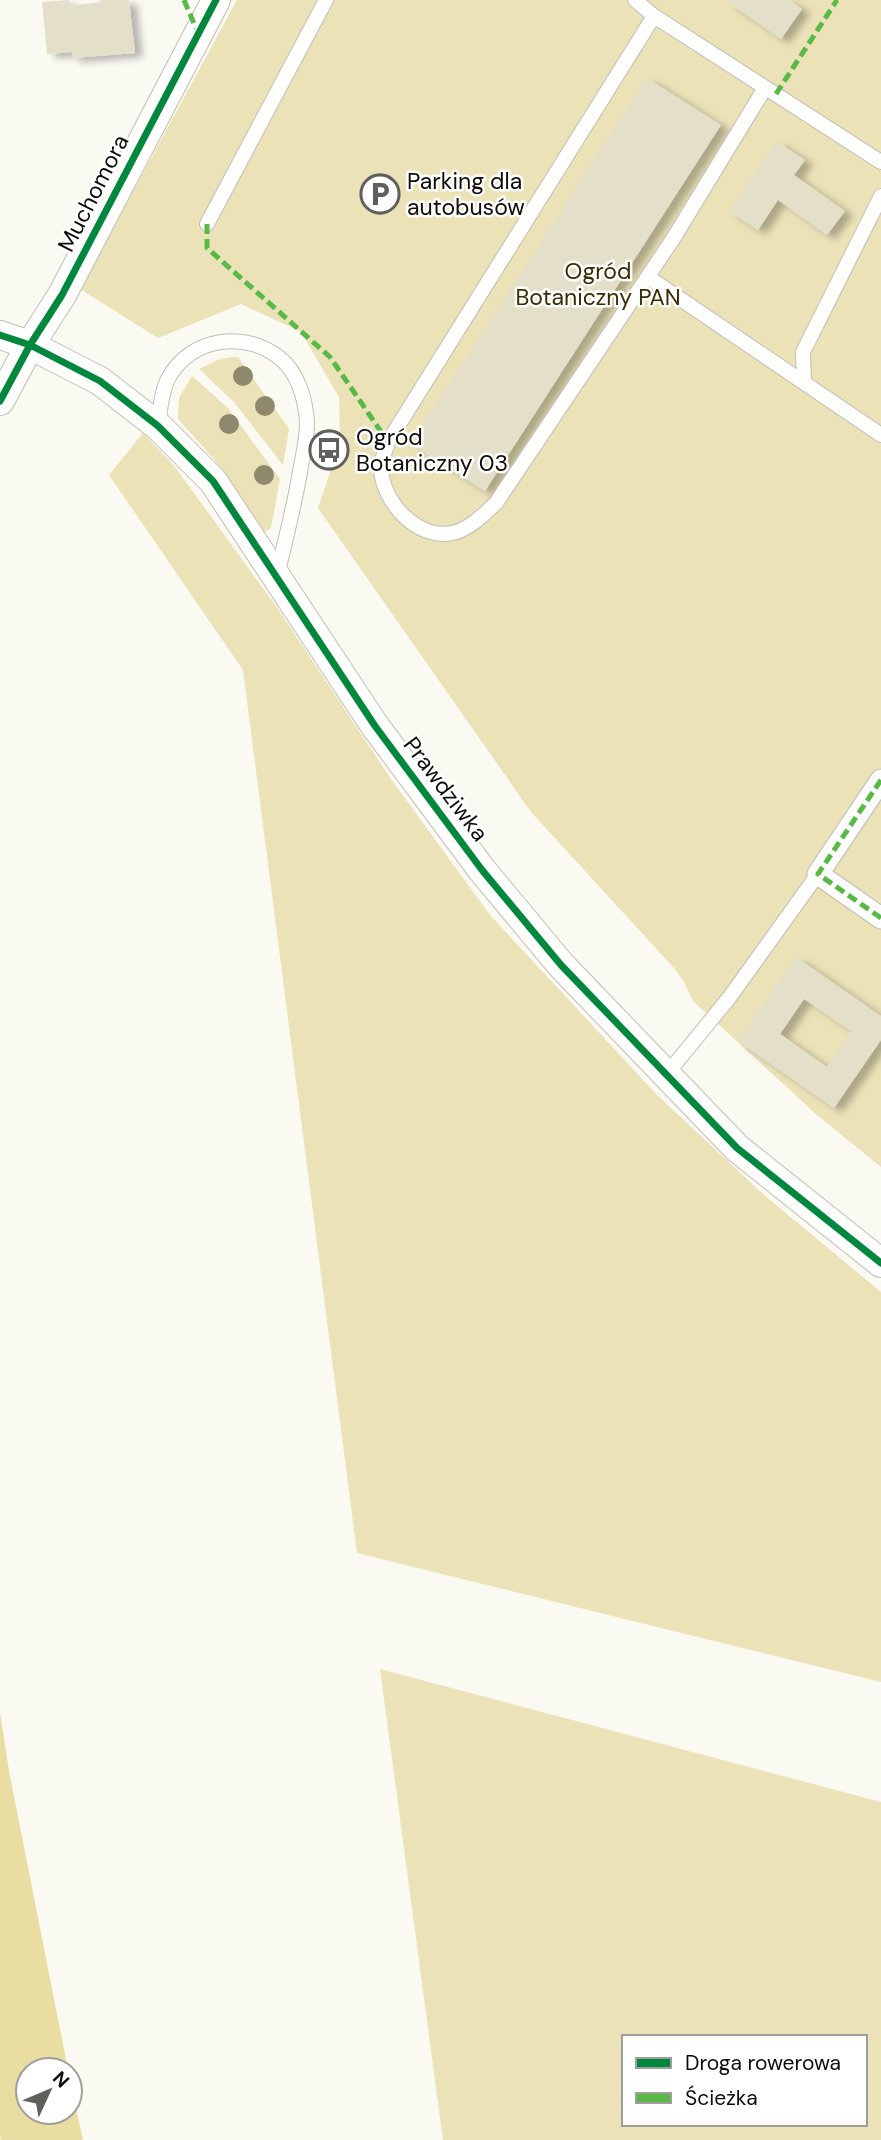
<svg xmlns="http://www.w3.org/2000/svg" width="881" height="2140" viewBox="0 0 881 2140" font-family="'DM Sans',sans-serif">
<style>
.green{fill:#ebe2b8;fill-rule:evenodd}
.forest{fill:#e9dda2}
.building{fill:#e3dfc9;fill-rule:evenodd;filter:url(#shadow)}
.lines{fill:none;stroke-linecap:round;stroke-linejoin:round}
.service-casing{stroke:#bfbeb8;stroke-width:16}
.pedestrian-casing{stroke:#bfbeb8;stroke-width:23}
.minor-casing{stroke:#bfbeb8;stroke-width:30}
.service{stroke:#fefefd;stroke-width:14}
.pedestrian{stroke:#fefefd;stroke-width:21}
.minor{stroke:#fefefd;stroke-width:28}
.quiet{stroke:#58b947;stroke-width:5;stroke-dasharray:10 5;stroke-linecap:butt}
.cycleway-casing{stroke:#fff;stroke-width:11}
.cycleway{stroke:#00873e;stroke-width:7}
.tree{fill:#8e896d}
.labels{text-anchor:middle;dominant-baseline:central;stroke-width:5;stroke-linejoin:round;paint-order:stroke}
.poi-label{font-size:23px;fill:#0d0c09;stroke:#fff;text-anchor:start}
.street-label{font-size:23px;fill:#0d0c09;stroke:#fff}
.park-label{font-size:23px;fill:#362d00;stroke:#fff}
</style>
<defs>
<filter id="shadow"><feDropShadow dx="8" dy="4.5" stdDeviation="3.5" flood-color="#0004"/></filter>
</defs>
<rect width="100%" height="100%" fill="#faf9f2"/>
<g class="green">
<polygon points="237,0 881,0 881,1167 817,1115 693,1001 683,980 673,967 531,812 318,508 340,443 339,397 301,332 241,304 158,338 80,289"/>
<polygon points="231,357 238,357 289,429 283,465 234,402 199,369 220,359"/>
<polygon points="192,376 228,408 280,479 271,528 265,532 214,459 178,419 179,398"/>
<polygon points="143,433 175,467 276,606 391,779 490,915 657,1095 764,1195 881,1292 881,1682 357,1553 243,670 109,475"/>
<path d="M380,1669L881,1802V2140H443ZM624,2037H865V2124H624Z"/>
</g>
<polygon class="forest" points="0,1713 9,1771 68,2070 28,2070 28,2112 70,2112 70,2081 83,2140 1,2140 0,2136"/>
<g class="building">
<polygon points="69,0 69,6 101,2 100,0 129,0 135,53 72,58 72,52 47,54 42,2"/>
<polygon points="725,0 789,0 802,9 781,39"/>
<polygon points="647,78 721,125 485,491 411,444"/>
<polygon points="776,141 805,160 794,175 845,211 827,235 778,200 758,230 729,211"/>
<path d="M796,957L881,1016V1040L834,1108L738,1041ZM804,999L851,1031L827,1067L780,1034Z"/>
</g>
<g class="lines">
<g class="service-casing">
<g id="service">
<polyline points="635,0 654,16"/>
<path d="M765,88L673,239L496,503C484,514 472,527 456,532C420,543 382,503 381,468C381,460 386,450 388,442L654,16L881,162"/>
<polyline points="207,224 326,0"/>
<polyline points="648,277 881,435"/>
<polyline points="804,382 803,352 881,196"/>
<path d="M158,426C160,411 161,393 168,379C190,337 247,329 282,360C296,372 304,395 306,413C309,430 304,449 301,466C295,503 286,539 277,575"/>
<polyline points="666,1075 729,998 818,874"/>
</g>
</g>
<g class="pedestrian-casing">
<polyline id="pedestrian" points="881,780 818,874 881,918"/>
</g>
<g class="minor-casing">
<g id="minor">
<polyline points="0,335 30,345 100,381 158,426 213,481 375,726 482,870 561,965 737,1148 881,1263"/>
<polyline points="0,401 30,345 62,295 216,0"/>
</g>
</g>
<use href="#service" class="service"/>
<use href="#pedestrian" class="pedestrian"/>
<use href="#minor" class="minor"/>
<g class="quiet">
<polyline points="184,0 198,33"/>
<polyline points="776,94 837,0"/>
<polyline points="207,224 207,248 330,357 388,442"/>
<polyline points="881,780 818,874 881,918"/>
</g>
<g class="cycleway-casing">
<g id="cycleway">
<polyline points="0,335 30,345 100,381 158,426 213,481 375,726 482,870 561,965 737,1148 881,1263"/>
<polyline points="0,401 30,345 62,295 216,0"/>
</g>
</g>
<use href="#cycleway" class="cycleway"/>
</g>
<g class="tree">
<circle cx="243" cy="376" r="10"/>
<circle cx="265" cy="406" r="10"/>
<circle cx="229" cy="424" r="10"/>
<circle cx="264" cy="475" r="10"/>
</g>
<defs>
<g id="parking-ring" transform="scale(2.0125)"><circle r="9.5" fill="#fff" stroke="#605f5b" stroke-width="1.5"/><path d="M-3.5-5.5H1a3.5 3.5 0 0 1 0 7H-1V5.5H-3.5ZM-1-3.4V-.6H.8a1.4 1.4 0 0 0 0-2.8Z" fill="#605f5b"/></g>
<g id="bus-ring" transform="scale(2.0125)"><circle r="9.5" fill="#fff" stroke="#605f5b" stroke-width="1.5"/><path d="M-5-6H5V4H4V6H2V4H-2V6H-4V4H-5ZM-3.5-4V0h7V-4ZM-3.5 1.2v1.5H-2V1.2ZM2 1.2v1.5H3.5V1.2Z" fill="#605f5b"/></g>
</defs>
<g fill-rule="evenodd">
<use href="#parking-ring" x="380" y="194"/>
<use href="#bus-ring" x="329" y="450"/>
</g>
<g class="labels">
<g class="poi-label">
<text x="407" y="181">Parking dla<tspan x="407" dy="26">autobusów</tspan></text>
<text x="356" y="437">Ogród<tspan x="356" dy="26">Botaniczny 03</tspan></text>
</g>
<g class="street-label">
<text transform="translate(93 193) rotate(-63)">Muchomora</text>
<text transform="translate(446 789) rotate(53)">Prawdziwka</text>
</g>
<g class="park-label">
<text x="598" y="271">Ogród<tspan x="598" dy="26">Botaniczny PAN</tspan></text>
</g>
</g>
<rect x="622" y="2035" width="245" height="91" fill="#ffffff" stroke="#9e9e9d" stroke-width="2"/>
<rect x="636" y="2058" width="35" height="10" fill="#00873e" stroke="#9e9e9d" stroke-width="2"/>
<text x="685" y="2070" font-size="21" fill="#0d0c09">Droga rowerowa</text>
<rect x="636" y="2093" width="35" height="10" fill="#58b947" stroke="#9e9e9d" stroke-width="2"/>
<text x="685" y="2105" font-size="21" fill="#0d0c09">Ścieżka</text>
<g transform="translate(49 2091) rotate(46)"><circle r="33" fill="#ffffff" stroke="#9e9e9d" stroke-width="2"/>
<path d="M0-5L12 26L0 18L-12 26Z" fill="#605f5b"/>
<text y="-10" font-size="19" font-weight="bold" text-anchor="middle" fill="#0d0c09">N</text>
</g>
</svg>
